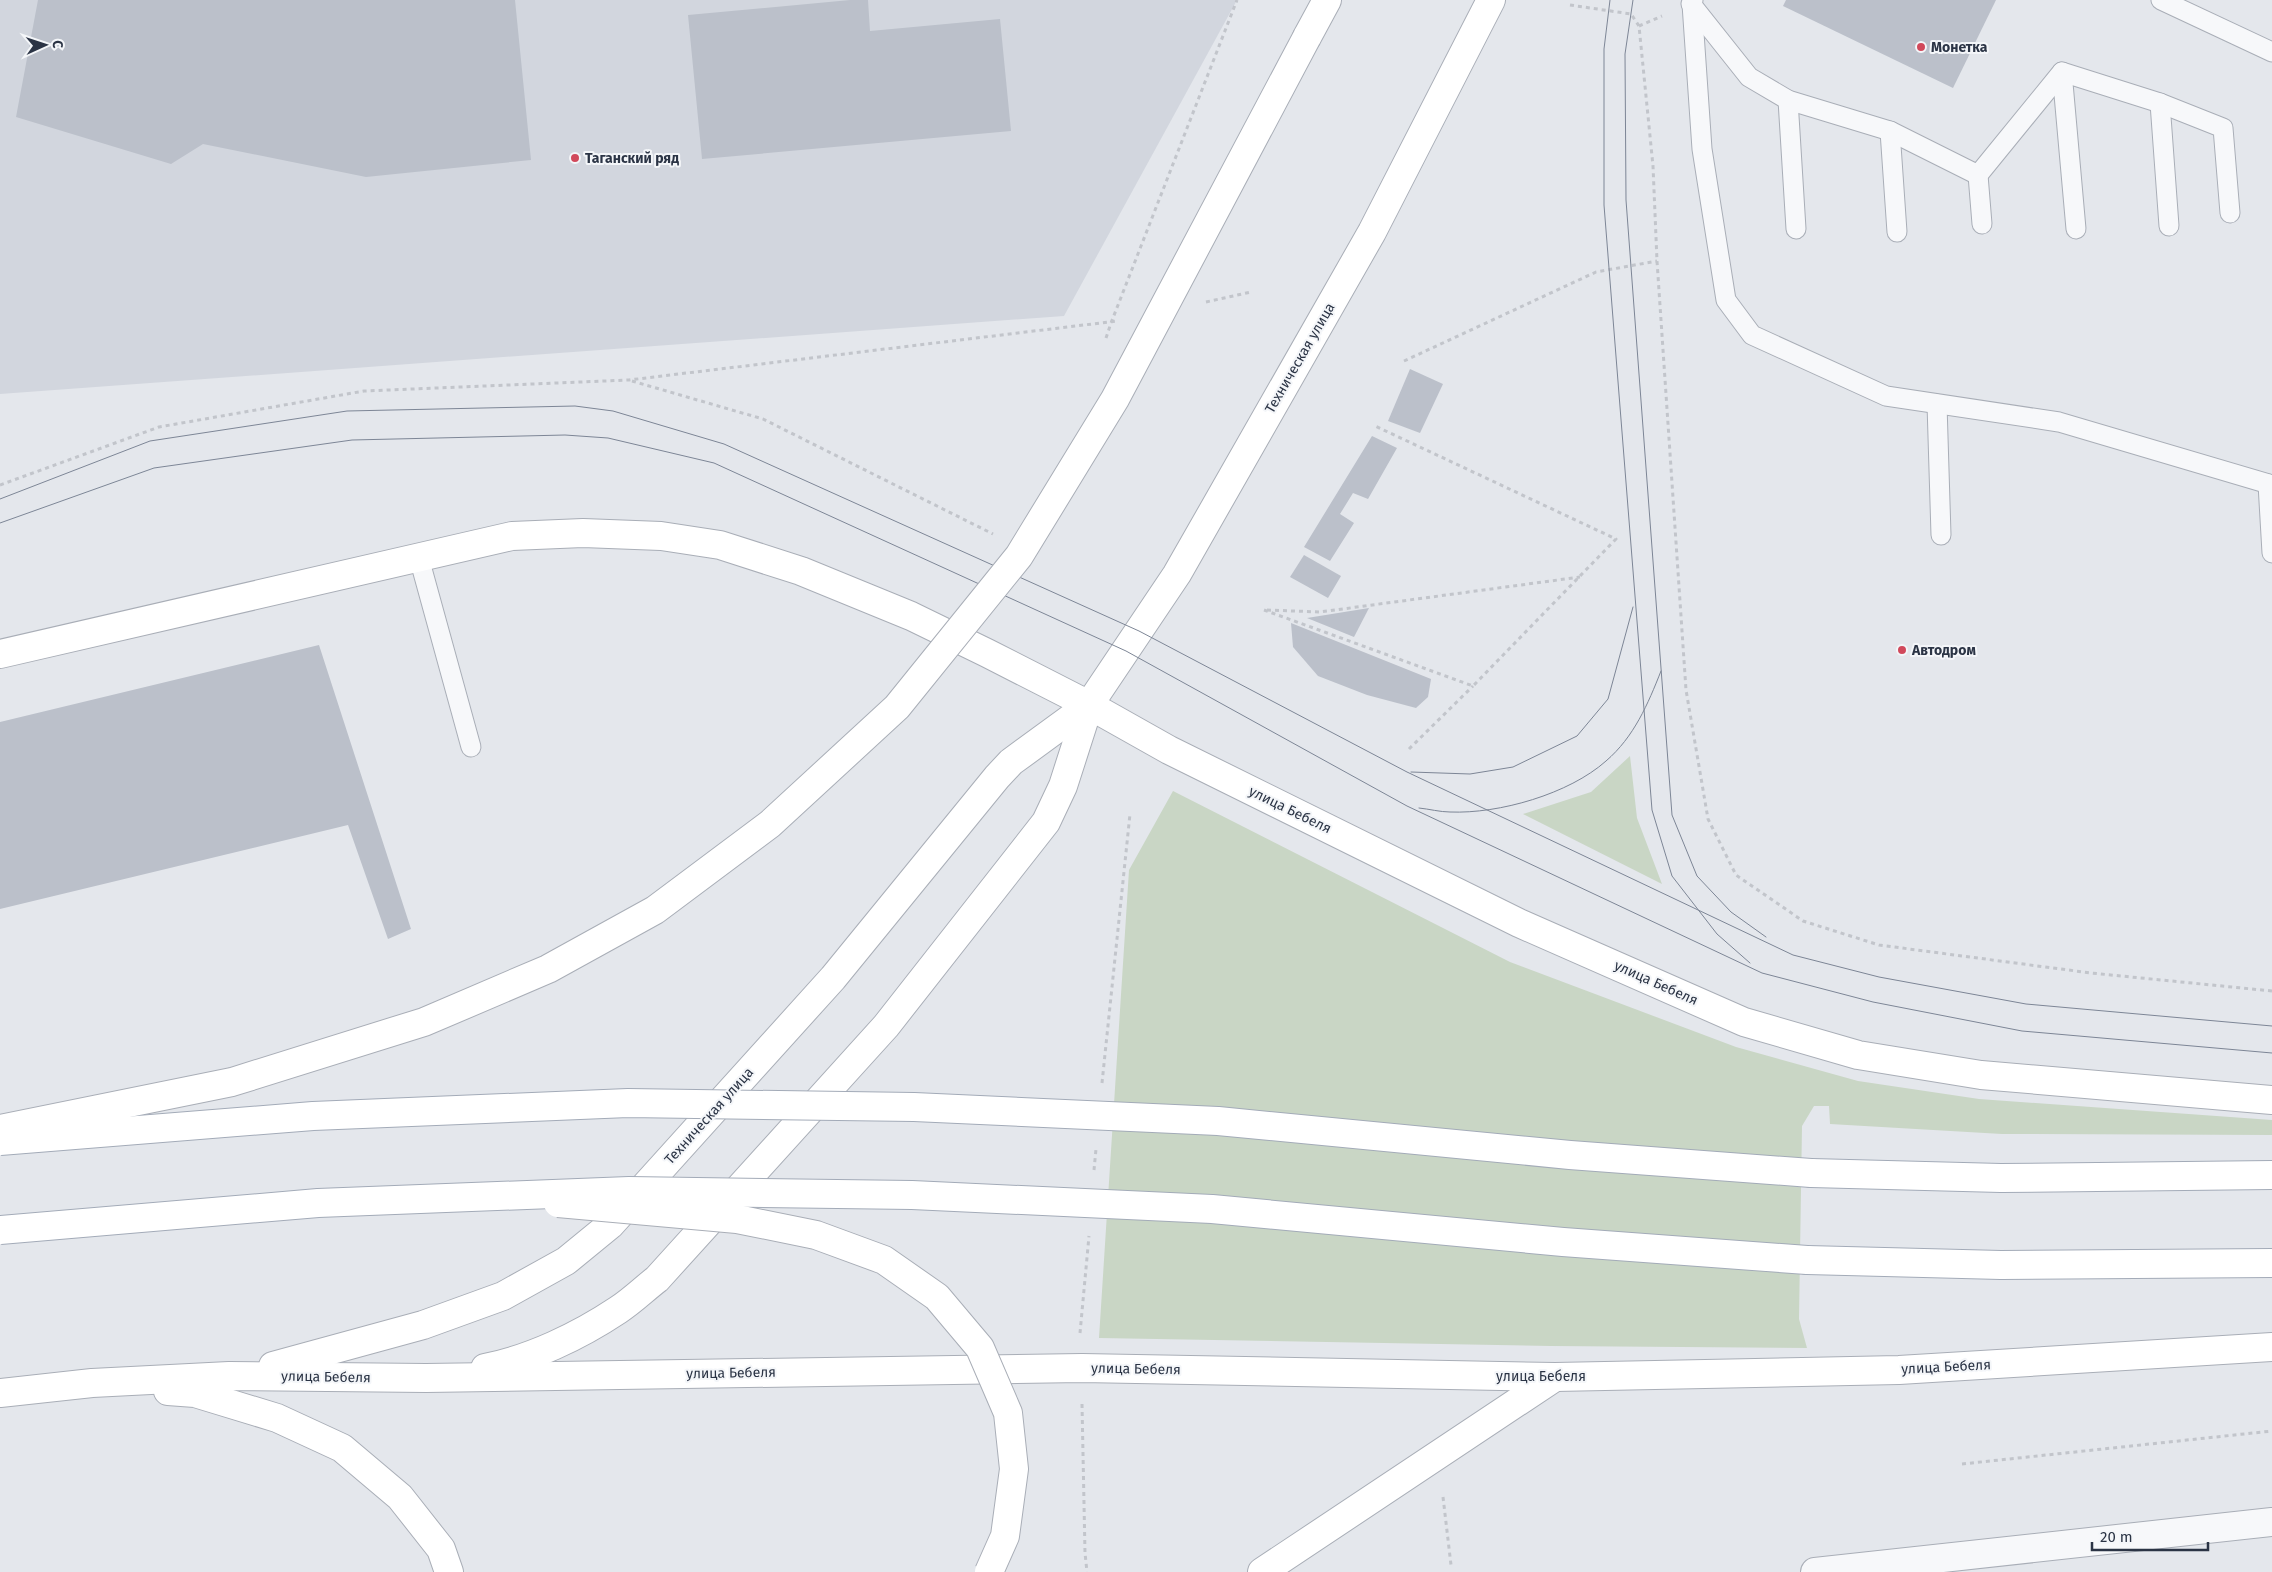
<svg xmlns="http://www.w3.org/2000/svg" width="2272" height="1572" viewBox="0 0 2272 1572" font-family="'Fira Sans',sans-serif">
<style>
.built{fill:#d2d6de}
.green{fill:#c9d6c5}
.building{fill:#bbc0ca}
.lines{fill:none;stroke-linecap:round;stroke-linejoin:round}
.service-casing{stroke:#a9aeb7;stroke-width:21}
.minor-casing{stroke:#a9aeb7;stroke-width:30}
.secondary-casing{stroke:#a9aeb7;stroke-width:30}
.primary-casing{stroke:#a3abb8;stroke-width:30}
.path{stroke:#c2c5cb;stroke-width:3;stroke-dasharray:4 4;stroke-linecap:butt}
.service{stroke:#f7f8fa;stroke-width:19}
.minor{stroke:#f7f8fa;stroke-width:28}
.secondary{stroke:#fff;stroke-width:28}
.primary{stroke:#fff;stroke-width:28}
.tram{stroke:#7d8696;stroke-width:1}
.secondary-bridge-casing{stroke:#a9aeb7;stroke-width:30;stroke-linecap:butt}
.primary-bridge-casing{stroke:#a3abb8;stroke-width:30;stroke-linecap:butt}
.secondary-bridge{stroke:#fff;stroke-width:28}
.primary-bridge{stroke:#fff;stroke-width:28}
.poi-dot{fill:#d1495b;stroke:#f4f6f9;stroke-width:2}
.labels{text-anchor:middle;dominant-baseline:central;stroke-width:4;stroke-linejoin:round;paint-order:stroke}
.poi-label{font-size:14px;font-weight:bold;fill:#2b3445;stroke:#f4f6f9;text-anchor:start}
.street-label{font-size:14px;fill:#2b3445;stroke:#f4f6f9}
</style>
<rect width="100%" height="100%" fill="#e4e7ec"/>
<polygon class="built" points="0,0 1237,0 1064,316 0,394"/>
<g class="green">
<polygon points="1630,756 1637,818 1662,884 1523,814 1591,792"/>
<polygon points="1173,791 1510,962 1736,1047 1858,1081 1979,1099 2272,1120 2272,1135 2002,1134 1830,1124 1829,1106 1814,1106 1802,1126 1799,1319 1807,1348 1551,1346 1099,1338 1129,870"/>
</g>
<g class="building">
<polygon points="38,0 515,0 531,160 366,177 203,144 171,164 16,117"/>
<polygon points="850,0 868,0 870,31 1000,19 1011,131 702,159 688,15"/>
<polygon points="1786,0 1996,0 1953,88 1783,6"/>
<polygon points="1410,369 1443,384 1420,433 1388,421"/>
<polygon points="1372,436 1397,448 1368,499 1353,493 1340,514 1354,523 1330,561 1304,547"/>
<polygon points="1304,555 1341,576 1328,598 1290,577"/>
<polygon points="1369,608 1354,637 1307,618"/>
<polygon points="1291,623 1431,679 1428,697 1416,708 1367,695 1318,676 1293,647"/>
<polygon points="319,645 411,929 388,939 348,825 0,909 0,722"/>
</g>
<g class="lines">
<g class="service-casing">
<g id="service">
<polyline points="1693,0 1692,4 1702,149 1726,300 1752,335 1886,396 2059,422 2272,485"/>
<polyline points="2161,0 2272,52"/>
<polyline points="1691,4 1749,77 1788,100 1890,131 1978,175 2062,72 2160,103 2223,128 2230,213"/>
<polyline points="2062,72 2076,229"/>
<polyline points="1788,100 1796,229"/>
<polyline points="2160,103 2169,226"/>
<polyline points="1890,131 1897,232"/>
<polyline points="1978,175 1982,224"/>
<polyline points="1937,404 1941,535"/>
<polyline points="2268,484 2272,553"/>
<polyline points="419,558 471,747"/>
</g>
</g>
<g class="minor-casing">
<polyline id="minor" points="1815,1572 2272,1522"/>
</g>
<g class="secondary-casing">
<g id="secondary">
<polyline points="1307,37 1327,0"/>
<polyline points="0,654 512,536 583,533 661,536 720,545 801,571 911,616 987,653 1089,705 1169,750 1519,923 1744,1022 1858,1055 1981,1075 2272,1100"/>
<polyline points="273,1366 423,1325 503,1296 566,1261 610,1225 833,978 997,777 1011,762 1089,705"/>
<path d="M485,1368C531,1359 579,1336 618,1310C632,1301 644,1289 657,1279L886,1026L1046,822L1063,786L1089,705L1177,574L1372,232L1491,0"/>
<polyline points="168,1391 195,1393 277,1418 342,1448 400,1497 441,1549 449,1572"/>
<polyline points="0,1393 92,1383 229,1376 426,1378 1082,1368 1555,1377 1899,1370 2272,1347"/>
<polyline points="1262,1572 1555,1377"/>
</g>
</g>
<g class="primary-casing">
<g id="primary">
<polyline points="1811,1173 2001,1178 2272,1175"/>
<polyline points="1807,1260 2001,1265 2272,1263"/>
</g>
</g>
<g class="path">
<polyline points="1570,5 1631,14 1639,26 1653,166 1657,261 1686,690 1708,819 1736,875 1803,921 1879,945 2091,973 2272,991"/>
<polyline points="1639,26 1662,16"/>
<polyline points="1206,302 1251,292"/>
<polyline points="1106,338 1111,323 1237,0"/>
<polyline points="1404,361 1596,272 1657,261"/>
<polyline points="632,381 763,419 993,534"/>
<polyline points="0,485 159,427 364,391 629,380 1117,321"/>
<polyline points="1264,610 1473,686 1616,539 1373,425"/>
<polyline points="1267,610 1320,612 1580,577"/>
<polyline points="1409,749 1473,686"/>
<polyline points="1102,1083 1130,814"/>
<polyline points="1094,1170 1096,1149"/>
<polyline points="1080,1333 1089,1236"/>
<polyline points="1082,1404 1085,1553 1087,1572"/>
<polyline points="1962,1464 2272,1431"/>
<polyline points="1443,1497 1451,1565"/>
</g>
<use href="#service" class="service"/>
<use href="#minor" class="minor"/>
<use href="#secondary" class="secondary"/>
<use href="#primary" class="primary"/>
<g class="tram">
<polyline points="1610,0 1604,49 1604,205 1652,810 1672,876 1717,934 1750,963"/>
<polyline points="1633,0 1625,54 1626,200 1672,815 1697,876 1731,912 1766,937"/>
<polyline points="0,499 150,441 347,411 575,406 613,411 724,444 1139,631 1407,772 1793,955 1879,977 2026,1004 2272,1026"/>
<polyline points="0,523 154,468 352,440 565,435 608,438 714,463 1126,651 1407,806 1762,973 1873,1002 2022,1031 2272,1053"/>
<polyline points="1411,772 1470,774 1513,767 1577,736 1608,699 1633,607"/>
<path d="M1419,808C1429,809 1440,812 1450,812C1499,814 1569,794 1606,761C1634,737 1648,704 1661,671"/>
</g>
<g class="secondary-bridge-casing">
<g id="secondary-bridge">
<polyline points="0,1129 232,1082 424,1022 548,969 655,910 770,824 897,707 1019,556 1115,399 1307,37"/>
<polyline points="558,1203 737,1219 816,1235 884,1260 937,1297 980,1348 1008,1413 1014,1469 1005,1536 989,1572"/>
</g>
</g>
<g class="primary-bridge-casing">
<g id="primary-bridge">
<polyline points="0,1141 313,1116 628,1103 914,1107 1218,1121 1570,1155 1811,1173"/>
<polyline points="0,1230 318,1203 629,1191 912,1195 1212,1209 1563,1242 1807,1260"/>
</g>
</g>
<use href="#secondary-bridge" class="secondary-bridge"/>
<use href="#primary-bridge" class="primary-bridge"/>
</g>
<g class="poi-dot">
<circle cx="1921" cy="47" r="5"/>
<circle cx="575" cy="158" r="5"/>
<circle cx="1902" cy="650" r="5"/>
</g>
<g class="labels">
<g class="poi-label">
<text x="1931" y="47">Монетка</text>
<text x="585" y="158">Таганский ряд</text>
<text x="1912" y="650">Автодром</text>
</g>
<g class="street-label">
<text transform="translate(1300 358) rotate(-60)">Техническая улица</text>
<text transform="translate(1290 810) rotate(26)">улица Бебеля</text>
<text transform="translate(1656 983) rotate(24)">улица Бебеля</text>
<text transform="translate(709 1116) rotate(-48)">Техническая улица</text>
<text transform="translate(1946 1367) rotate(-3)">улица Бебеля</text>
<text transform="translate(1136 1369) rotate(1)">улица Бебеля</text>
<text transform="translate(731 1373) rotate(-1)">улица Бебеля</text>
<text x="1541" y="1376">улица Бебеля</text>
<text transform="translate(326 1377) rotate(1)">улица Бебеля</text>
</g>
</g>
<g transform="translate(45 45) rotate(87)" stroke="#f4f6f9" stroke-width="4" paint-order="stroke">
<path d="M0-4L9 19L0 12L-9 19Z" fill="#2b3445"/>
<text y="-8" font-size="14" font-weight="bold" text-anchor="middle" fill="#2b3445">С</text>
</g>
<path d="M2092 1542v8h116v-8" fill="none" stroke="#2b3445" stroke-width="2.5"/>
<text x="2100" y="1542" font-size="15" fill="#2b3445" stroke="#f4f6f9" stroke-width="4" paint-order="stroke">20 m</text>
</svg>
